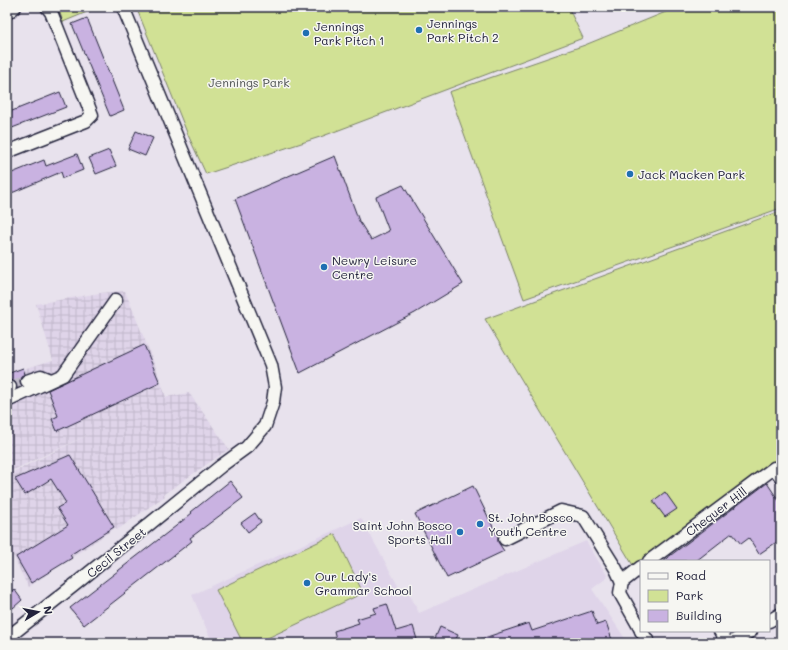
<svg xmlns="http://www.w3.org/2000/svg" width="788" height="650" viewBox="0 0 788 650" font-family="Mali,sans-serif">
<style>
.built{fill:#dfd4e9}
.industrial{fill:url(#industrial-grid)}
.green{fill:#d1e195;stroke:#7a8268}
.building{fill:#c9b2e1;stroke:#22223b}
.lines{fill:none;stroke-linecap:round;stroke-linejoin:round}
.minor-tunnel{stroke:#c0bcc9;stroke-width:12;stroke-dasharray:12 6;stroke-linecap:butt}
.minor-casing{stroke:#22223b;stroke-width:15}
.minor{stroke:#f6f6f2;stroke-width:12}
.poi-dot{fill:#1f6fb2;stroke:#f6f6f2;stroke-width:1.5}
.labels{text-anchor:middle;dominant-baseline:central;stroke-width:3;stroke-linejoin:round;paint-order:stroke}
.poi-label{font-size:12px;fill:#22223b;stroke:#f6f6f2;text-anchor:start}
.park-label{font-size:12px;fill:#4e5252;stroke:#f6f6f2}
.street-label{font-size:12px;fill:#22223b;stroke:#f6f6f2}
</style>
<defs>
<pattern id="industrial-grid" width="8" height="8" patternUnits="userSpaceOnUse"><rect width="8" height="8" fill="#dfd4e9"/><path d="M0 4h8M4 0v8" fill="none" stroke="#bfb6c9"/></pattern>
</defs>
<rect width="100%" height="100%" fill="#e8e2ed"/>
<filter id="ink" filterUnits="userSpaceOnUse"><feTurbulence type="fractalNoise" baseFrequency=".025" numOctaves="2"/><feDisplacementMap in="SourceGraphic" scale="8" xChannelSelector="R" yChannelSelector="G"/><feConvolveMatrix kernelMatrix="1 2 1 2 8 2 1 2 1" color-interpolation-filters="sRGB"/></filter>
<g filter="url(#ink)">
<polygon class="built" points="361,518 403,595 409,593 419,613 586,541 608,577 592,589 628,643 200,643 210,637 192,595"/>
<polygon class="industrial" points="125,291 157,370 166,397 189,393 229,449 164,494 165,496 117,530 115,528 28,587 7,543 7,475 96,431 7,473 7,374 53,360 36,304 100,293"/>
<g class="green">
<polygon points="58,7 99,7 63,22"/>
<polygon points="136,7 568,7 583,38 323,136 206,174 188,135"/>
<polygon points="678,7 781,7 781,208 524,299 449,92 585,45"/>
<polygon points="781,211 781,457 634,567 485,319"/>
<polygon points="335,534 363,593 257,643 243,643 216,590"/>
</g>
<g class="building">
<polygon points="87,18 124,110 110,116 72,24"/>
<polygon points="60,92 66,107 7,130 7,113"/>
<polygon points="136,131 153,138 145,156 128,149"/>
<polygon points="109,150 116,166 96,174 89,158"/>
<polygon points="77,154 83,170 63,178 61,172 7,195 7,175 44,160 46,166"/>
<polygon points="335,156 359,221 371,240 389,231 376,197 403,185 463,284 415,313 300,373 235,199"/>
<polygon points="144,345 160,383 57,431 52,419 58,416 48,390"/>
<polygon points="23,368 25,374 21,376 20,380 22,386 17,388 15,381 11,380 7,380 7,374"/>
<polygon points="70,455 114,527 70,555 72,558 31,583 16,557 68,525 57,508 66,503 51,479 25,495 15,479"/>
<polygon points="230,481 243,498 190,538 192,541 84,625 70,608 176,526 192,513 191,512"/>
<polygon points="767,483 781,504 781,539 759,554 749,538 741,544 732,533 696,561 663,561"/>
<polygon points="473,486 498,537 498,542 504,551 447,578 415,514"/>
<polygon points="665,492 677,509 665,517 653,501"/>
<polygon points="255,513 261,522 248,532 241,523"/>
<polygon points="14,589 22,600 13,608 7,601 7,595"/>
<polygon points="387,604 396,631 413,626 418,643 337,643 334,631 359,623 357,619 376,613 374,608"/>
<polygon points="592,611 597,625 606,622 613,643 475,643 475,641 529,623 532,631"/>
<polygon points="440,627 458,635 454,643 433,643"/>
</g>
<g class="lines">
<polyline class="minor-tunnel" points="10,387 27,381"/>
<g class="minor-casing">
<g id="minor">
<polyline points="7,13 15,7"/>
<polyline points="7,152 86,121 92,115 51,12 47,7"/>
<polyline points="27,381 41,376 51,380"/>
<polyline points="7,388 10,387"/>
<polyline points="7,401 63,375 116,300"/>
<polyline points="505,539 561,511 583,516 616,569 622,582"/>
<polyline points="649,561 774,468 781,477"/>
<polyline points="641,567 622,582 620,593 641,630"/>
<polyline points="769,621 781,614"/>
<polyline points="641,631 649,643"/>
<polyline points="720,631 727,643"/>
<polyline points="7,638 73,586 221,466 247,447 265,426 273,402 275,387 271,365 123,7"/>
<polyline points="730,643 751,631"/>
</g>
</g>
<use href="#minor" class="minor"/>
</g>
</g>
<g class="poi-dot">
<circle cx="419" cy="30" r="4"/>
<circle cx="306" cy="33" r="4"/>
<circle cx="630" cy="174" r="4"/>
<circle cx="324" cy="267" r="4"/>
<circle cx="480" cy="524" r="4"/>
<circle cx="460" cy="532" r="4"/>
<circle cx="307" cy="583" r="4"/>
</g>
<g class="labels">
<g class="poi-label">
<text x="427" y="23">Jennings<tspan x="427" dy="14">Park Pitch 2</tspan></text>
<text x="314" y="26">Jennings<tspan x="314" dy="14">Park Pitch 1</tspan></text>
<text x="638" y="174">Jack Macken Park</text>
<text x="332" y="260">Newry Leisure<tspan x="332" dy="14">Centre</tspan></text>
<text x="488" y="517">St. John Bosco<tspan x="488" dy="14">Youth Centre</tspan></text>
<text x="452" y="525" text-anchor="end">Saint John Bosco<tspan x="452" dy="14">Sports Hall</tspan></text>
<text x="315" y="576">Our Lady's<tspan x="315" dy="14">Grammar School</tspan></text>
</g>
<g class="park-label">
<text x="249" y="82">Jennings Park</text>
</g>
<g class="street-label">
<text transform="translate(716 511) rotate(-37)">Chequer Hill</text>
<text transform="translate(116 552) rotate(-39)">Cecil Street</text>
</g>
</g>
<rect width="788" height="650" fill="none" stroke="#f6f6f2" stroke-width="24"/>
<rect x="12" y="12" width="764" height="626" fill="none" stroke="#22223b" stroke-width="1.5" filter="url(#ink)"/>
<rect x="640" y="560" width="130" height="72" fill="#f6f6f2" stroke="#a1a1a9"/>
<rect x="648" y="573" width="20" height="6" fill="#f6f6f2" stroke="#a1a1a9"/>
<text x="676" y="580" font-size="12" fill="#22223b">Road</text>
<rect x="648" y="590" width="20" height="12" fill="#d1e195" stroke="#a1a1a9"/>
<text x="676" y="600" font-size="12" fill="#22223b">Park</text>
<rect x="648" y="610" width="20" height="12" fill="#c9b2e1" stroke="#a1a1a9"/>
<text x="676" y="620" font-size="12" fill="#22223b">Building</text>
<g transform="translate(38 612) rotate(80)" stroke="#f6f6f2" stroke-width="3" paint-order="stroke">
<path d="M0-3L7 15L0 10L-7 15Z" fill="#22223b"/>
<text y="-6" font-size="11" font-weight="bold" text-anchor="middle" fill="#22223b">N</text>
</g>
</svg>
